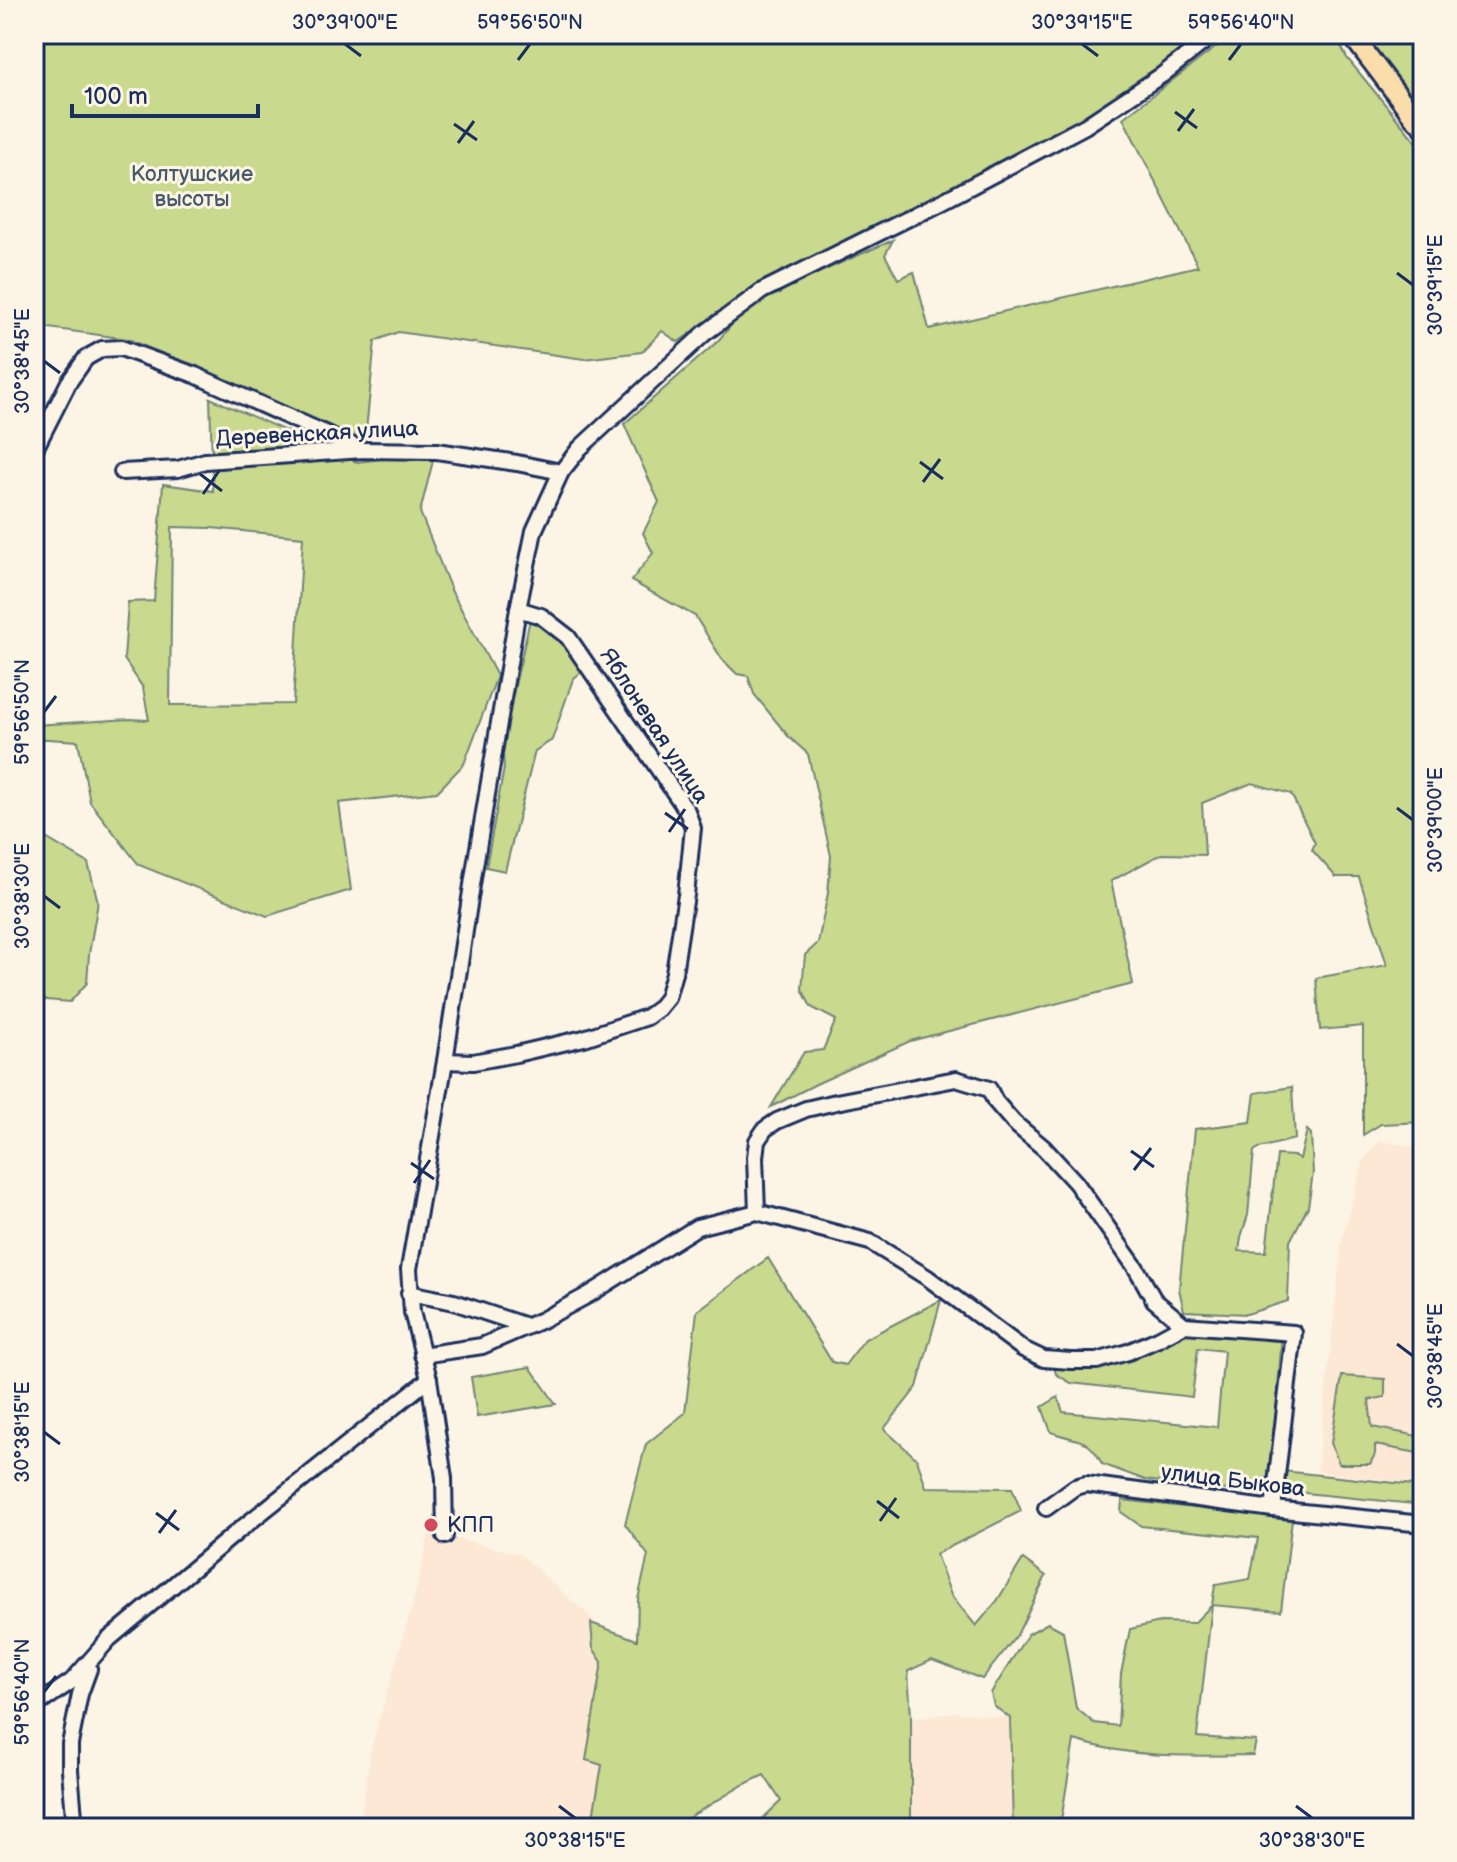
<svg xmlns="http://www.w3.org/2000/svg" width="1457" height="1862" viewBox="0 0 1457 1862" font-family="'Balsamiq Sans',sans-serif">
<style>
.built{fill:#fce8d4}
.green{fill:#c9d98d;stroke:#728476;stroke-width:2;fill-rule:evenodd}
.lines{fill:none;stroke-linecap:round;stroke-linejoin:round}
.minor-casing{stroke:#1b2f5e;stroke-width:20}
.major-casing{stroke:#1b2f5e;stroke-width:24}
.minor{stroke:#fcf5e5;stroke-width:14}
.major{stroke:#fbddab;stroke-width:18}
.ticks{fill:none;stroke:#1b2f5e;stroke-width:3}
.poi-dot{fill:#d1495b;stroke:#fcf5e5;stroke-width:3}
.labels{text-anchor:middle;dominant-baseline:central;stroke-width:6;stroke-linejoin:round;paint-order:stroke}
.park-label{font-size:22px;fill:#465a6a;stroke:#fcf5e5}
.street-label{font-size:22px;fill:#1b2f5e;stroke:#fcf5e5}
.poi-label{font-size:22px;fill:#1b2f5e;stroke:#fcf5e5;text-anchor:start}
.neatline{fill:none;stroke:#1b2f5e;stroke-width:3}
.ticks-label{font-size:20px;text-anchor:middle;fill:#1b2f5e}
</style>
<rect width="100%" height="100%" fill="#fcf5e5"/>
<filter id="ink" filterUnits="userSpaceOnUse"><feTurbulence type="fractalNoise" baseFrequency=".0125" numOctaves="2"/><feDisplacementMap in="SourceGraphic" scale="16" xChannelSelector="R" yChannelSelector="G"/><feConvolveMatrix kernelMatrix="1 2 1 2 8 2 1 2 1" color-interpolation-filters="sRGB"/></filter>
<g filter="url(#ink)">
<g class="built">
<polygon points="1379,1141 1423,1148 1423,1484 1317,1472 1342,1240 1363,1161"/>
<polygon points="429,1532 520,1554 594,1620 591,1623 602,1662 586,1760 602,1764 591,1828 359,1828 371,1749 417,1588"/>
<polygon points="956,1712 1010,1718 1013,1828 912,1828 912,1719"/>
</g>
<g class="green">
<polygon points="34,34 1204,34 1101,109 789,271 784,288 893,240 885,255 898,279 914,272 929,329 1198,266 1123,118 1233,34 1335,34 1347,58 1416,142 1423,148 1423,1122 1381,1124 1363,1135 1363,1026 1320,1030 1316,978 1387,965 1359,877 1336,877 1312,850 1315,843 1291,794 1252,783 1202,803 1205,855 1161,854 1111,881 1133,984 910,1041 816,1084 771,1107 804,1052 823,1050 836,1020 811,1007 802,989 805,955 818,943 828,893 831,856 808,754 788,736 754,694 748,676 737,674 722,659 695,616 631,581 653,553 643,533 659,502 624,424 717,342 755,297 780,294 784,274 743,297 678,342 662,331 642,352 584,359 398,332 375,341 365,441 128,339 34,326"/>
<polygon points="1361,34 1423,34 1423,109 1394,79"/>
<path d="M210,398L357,462L435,453L420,512L451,590L497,676L464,764L437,792L339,803L351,890L267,916L139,865L90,802L78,741L34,738V725L130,719L149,720L143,688L124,659L128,602L154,601L163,484L213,491ZM172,527L211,528L303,537L293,704L170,705Z"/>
<polygon points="531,615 565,641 585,669 573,679 552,740 535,751 505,871 486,867 504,768 502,743"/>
<polygon points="34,831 88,863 98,902 89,954 87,983 70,1002 34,999"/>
<polygon points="1292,1087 1295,1139 1259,1148 1254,1151 1248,1215 1241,1237 1239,1251 1266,1252 1277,1155 1295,1156 1300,1159 1307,1130 1311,1134 1313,1173 1308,1207 1290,1241 1288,1301 1247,1314 1184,1311 1179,1289 1195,1129 1251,1122 1255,1093"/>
<polygon points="768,1258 832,1362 845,1365 865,1339 941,1300 917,1387 884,1429 917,1459 926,1487 1012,1488 1021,1511 936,1554 951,1595 976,1626 997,1601 1023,1559 1046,1576 1017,1635 982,1679 932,1660 908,1671 911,1716 911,1828 804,1828 793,1822 786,1828 723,1828 741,1818 756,1825 781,1801 764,1775 743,1785 673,1827 643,1828 617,1816 612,1828 591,1828 602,1765 586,1760 602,1662 593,1648 591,1623 637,1640 638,1599 648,1555 625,1524 646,1444 685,1413 697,1311"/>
<path d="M1202,1330L1282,1334L1270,1495L1145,1480L1102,1464C1089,1436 1077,1442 1051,1432L1042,1407L1058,1397L1063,1412L1217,1427L1224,1351L1198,1348L1192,1397L1071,1383L1056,1374L1054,1366Z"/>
<polygon points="530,1367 556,1404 477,1417 471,1377"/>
<polygon points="1342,1376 1385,1379 1385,1397 1369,1400 1372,1427 1423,1437 1423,1454 1375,1445 1375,1454 1370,1464 1339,1464 1331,1443"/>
<polygon points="1282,1471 1423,1486 1423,1505 1285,1491"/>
<path d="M1122,1500L1292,1519L1281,1611L1212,1605L1197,1737L1256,1741L1253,1755C1191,1756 1134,1759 1074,1740L1061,1821L1056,1828H1013L1010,1718L994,1706L991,1693L1028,1634L1048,1623L1063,1631L1076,1708L1094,1723L1118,1726L1121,1674L1130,1629L1160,1622L1194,1623L1212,1605L1215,1585L1250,1579L1258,1538L1141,1526L1121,1512Z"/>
</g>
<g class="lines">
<g class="minor-casing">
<g id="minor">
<polyline points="34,451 69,382 86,358 102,349 121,348 195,375 360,449"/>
<polyline points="122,472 178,469 205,461 363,450 437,451 517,463 561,472"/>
<polyline points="445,1061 473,1062 516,1054 584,1038 647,1017 658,1009 667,998 674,973 686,895 693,828 687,811 568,637 541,616 518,609"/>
<polyline points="757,1212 755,1157 757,1141 765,1129 777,1121 806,1109 836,1102 956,1079 989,1089 995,1101 1014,1123 1044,1148 1076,1183 1136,1268 1154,1300 1184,1325"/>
<polyline points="409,1293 454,1302 526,1326"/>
<polyline points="1184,1325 1294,1333 1273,1509"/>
<polyline points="422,1355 482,1346 542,1320 590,1294 697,1227 757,1212 870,1242 928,1278 1023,1349 1044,1359 1071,1361 1097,1361 1128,1352 1158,1339 1184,1325"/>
<polyline points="1046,1508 1075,1487 1086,1484 1273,1509 1423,1524"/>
<polyline points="445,1536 444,1478 429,1379 412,1312 409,1269 445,1061 474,872 518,609 534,531 561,472 580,448 668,367 705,333 762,291 939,203 1085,126 1162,75 1214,34"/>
<polyline points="34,1707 72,1681 109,1639 237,1532 429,1379"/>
<polyline points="75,1828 70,1770 70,1744 80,1694 89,1669"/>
</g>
</g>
<g class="major-casing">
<polyline id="major" points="1351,34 1414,117 1423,126"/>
</g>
<use href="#minor" class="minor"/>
<use href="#major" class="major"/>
</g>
</g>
<path class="ticks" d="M345,44L361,56M1082,44L1098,56M518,60L530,44M1229,60L1241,44M1175,112L1197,128M454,124L477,140M1178,131L1194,109M458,143L474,121M1397,273L1413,285M44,361L60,373M920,462L943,479M200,474L222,491M923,482L940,459M203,494L219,471M44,712L56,696M1397,808L1413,820M665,813L688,829M669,832L685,809M44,896L60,908M1131,1151L1154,1167M411,1163L434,1179M1134,1170L1151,1148M414,1183L430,1160M1397,1344L1413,1356M44,1432L60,1444M877,1501L899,1518M156,1513L179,1530M880,1521L896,1498M159,1533L176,1510M44,1692L56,1676M559,1806L575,1818M1296,1806L1312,1818"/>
<circle class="poi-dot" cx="431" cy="1525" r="8"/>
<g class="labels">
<g class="park-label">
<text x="192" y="174">Колтушские<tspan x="192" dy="25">высоты</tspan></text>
</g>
<g class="street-label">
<text transform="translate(317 434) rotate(-3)">Деревенская улица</text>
<text transform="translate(654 726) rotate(57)">Яблоневая улица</text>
<text transform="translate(1233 1481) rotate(7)">улица Быкова</text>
</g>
<g class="poi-label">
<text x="447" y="1525">КПП</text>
</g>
</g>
<rect width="1457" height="1862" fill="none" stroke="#fcf5e5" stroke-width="88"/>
<path d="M72 104v12h186v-12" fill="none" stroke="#1b2f5e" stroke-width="4"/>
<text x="84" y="104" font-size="24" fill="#1b2f5e" stroke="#fcf5e5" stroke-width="6" paint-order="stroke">100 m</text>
<rect x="44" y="44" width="1369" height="1774" class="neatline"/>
<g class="ticks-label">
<text x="345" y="29">30°39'00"E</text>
<text x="530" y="29">59°56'50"N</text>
<text x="1082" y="29">30°39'15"E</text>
<text x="1241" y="29">59°56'40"N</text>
<text transform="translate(1435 285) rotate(-90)" y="7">30°39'15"E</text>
<text transform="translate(22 361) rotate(-90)" y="7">30°38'45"E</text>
<text transform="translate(22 712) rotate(-90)" y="7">59°56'50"N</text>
<text transform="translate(1435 820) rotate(-90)" y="7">30°39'00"E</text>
<text transform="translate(22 896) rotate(-90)" y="7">30°38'30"E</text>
<text transform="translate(1435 1356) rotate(-90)" y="7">30°38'45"E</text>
<text transform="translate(22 1432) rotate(-90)" y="7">30°38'15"E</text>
<text transform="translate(22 1692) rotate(-90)" y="7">59°56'40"N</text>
<text x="575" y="1847">30°38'15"E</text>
<text x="1312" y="1847">30°38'30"E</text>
</g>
</svg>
